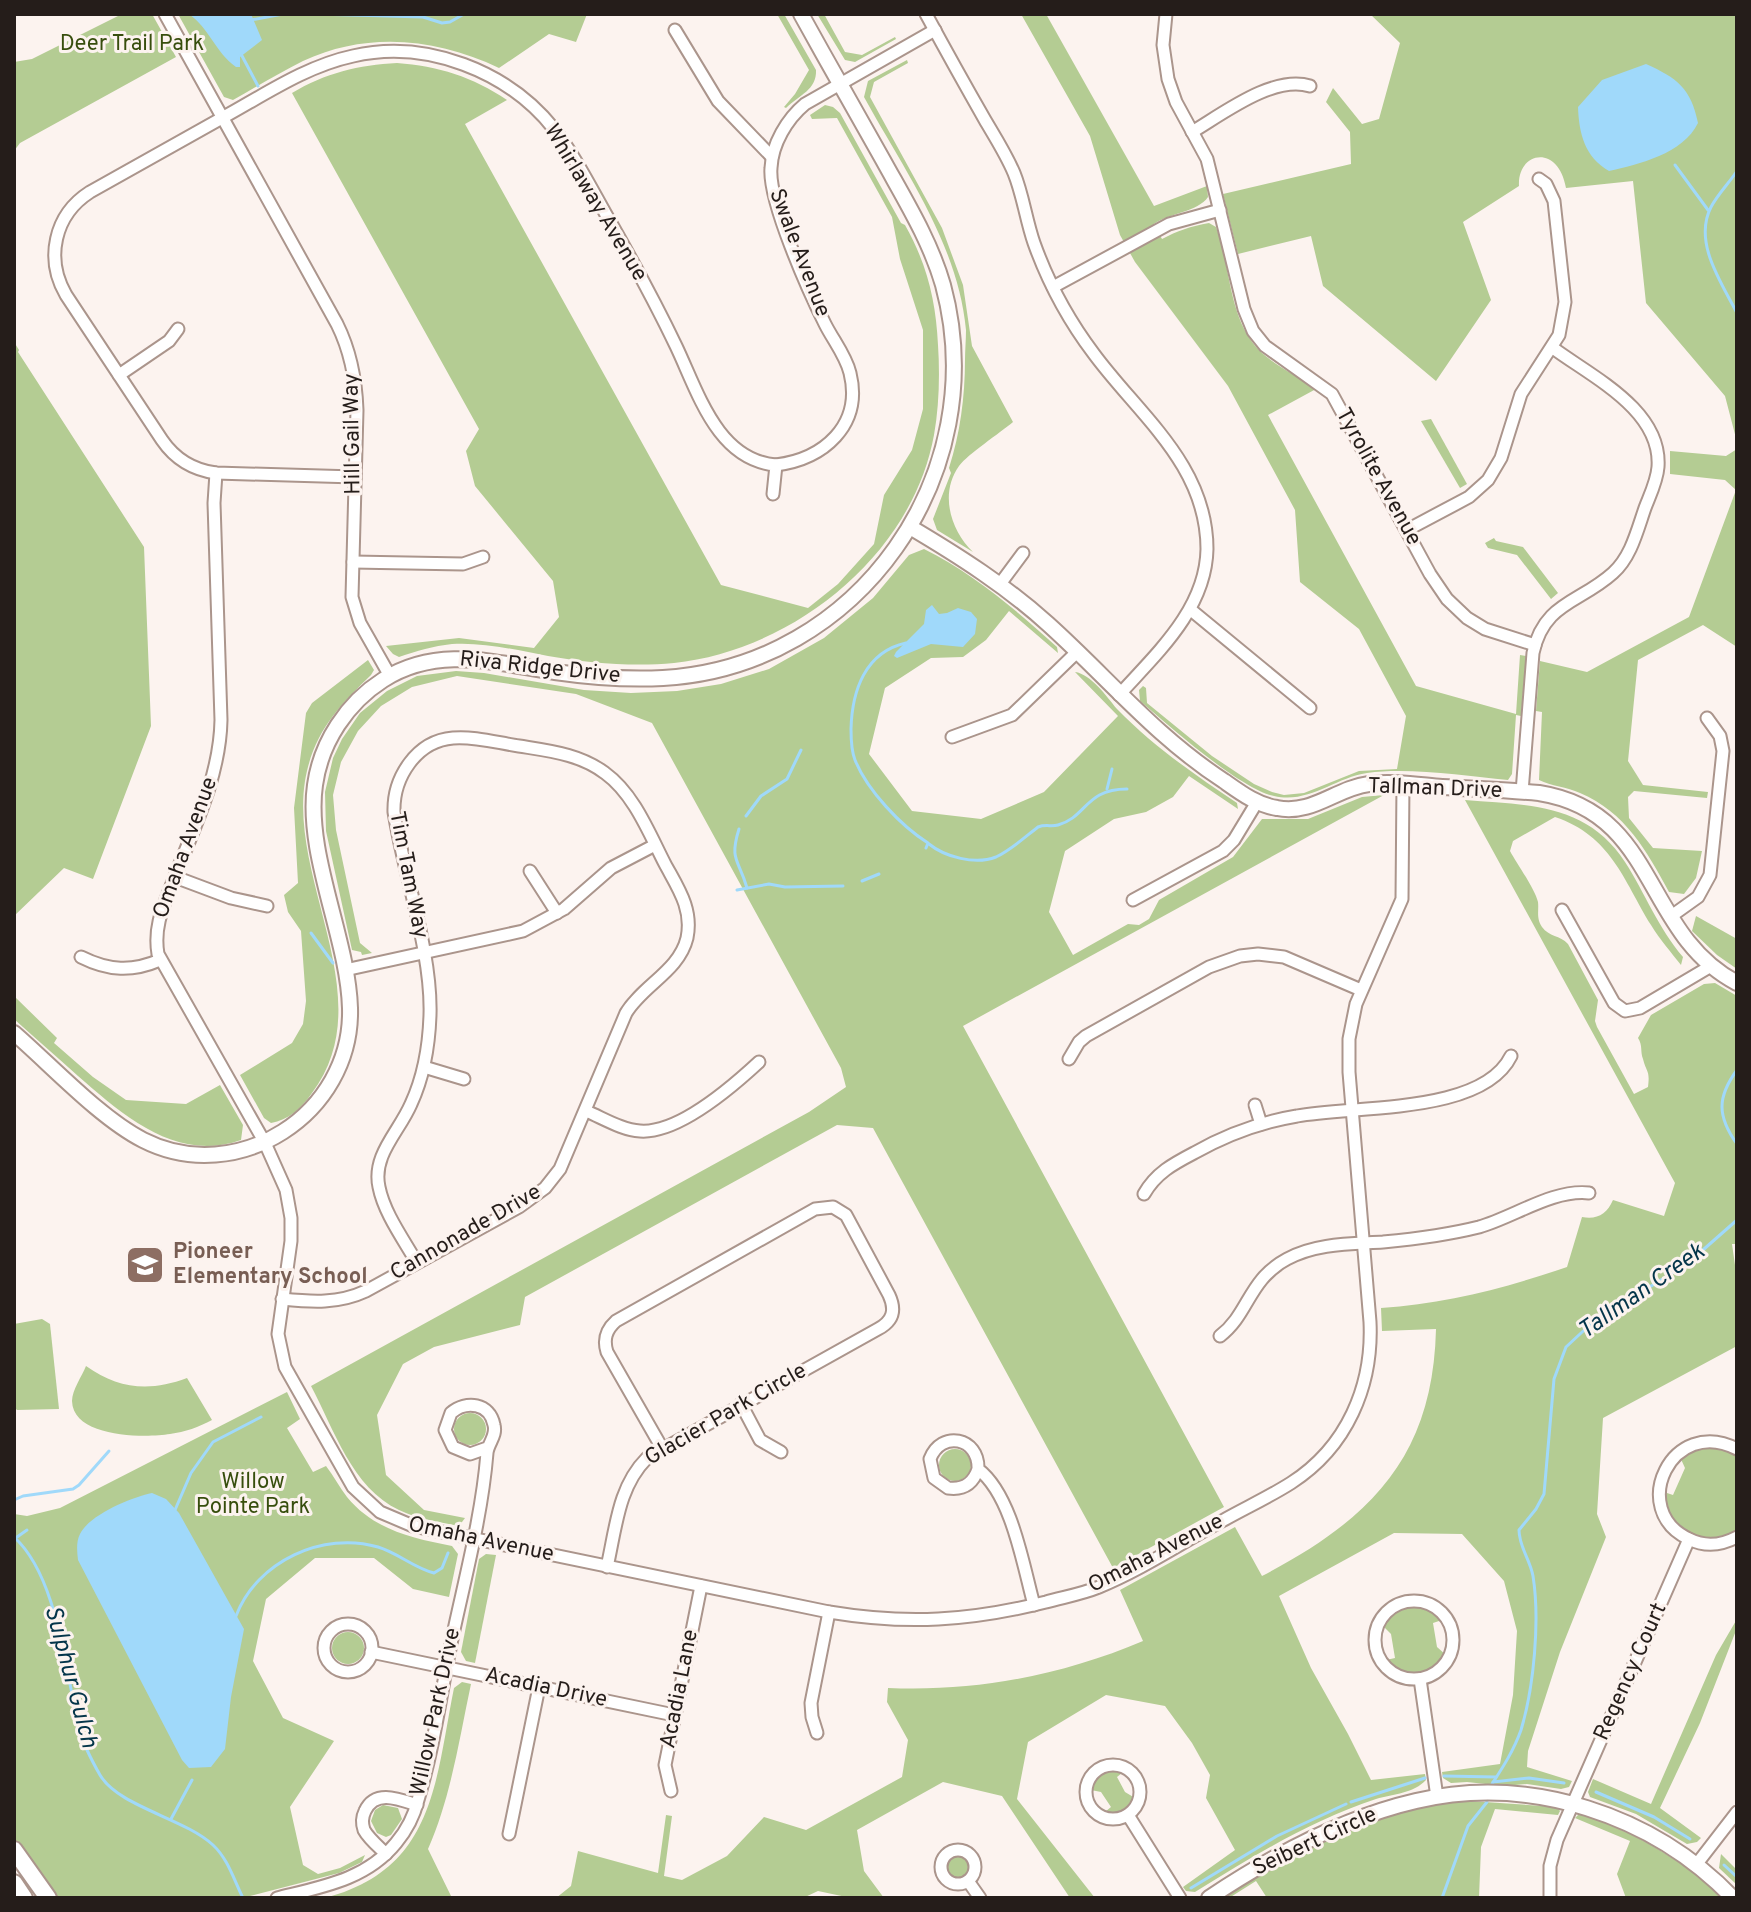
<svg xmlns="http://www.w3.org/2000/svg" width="1751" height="1912" viewBox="0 0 1751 1912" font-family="Overpass,sans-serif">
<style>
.green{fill:#b4cc93}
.water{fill:#a0d9fa}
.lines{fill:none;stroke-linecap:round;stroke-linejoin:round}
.stream{stroke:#a0d9fa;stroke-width:3}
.street-casing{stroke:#ab958c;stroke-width:15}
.secondary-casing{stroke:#ab958c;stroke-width:18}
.primary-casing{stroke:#ab958c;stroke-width:20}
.street{stroke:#fff;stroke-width:11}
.secondary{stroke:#fff;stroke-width:14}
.primary{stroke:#fff;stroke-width:16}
.labels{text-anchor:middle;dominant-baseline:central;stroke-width:6;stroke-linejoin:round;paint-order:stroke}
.park-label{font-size:22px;fill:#374e0d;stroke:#fcf3ef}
.street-label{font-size:22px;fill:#251d1a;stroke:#fcf3ef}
.education-label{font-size:22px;font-weight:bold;fill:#785e54;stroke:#fcf3ef;text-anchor:start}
.water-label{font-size:24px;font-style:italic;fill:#04354a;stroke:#fcf3ef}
</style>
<rect width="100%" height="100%" fill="#fcf3ef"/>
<g class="green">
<polygon points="122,14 152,14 176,57 20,143 14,151 14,62 32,59"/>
<path d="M178,14H587L576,42L549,34L499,68C437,38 367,31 303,61C279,73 256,87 233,100L224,97Z"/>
<path d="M777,14H784L816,70C817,90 799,95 786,108L784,107L795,94L809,70Z"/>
<polygon points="817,14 824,14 845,52 862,55 895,37 896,39 855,62 845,60"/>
<path d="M1021,14H1046L1154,206L1207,186L1208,197C1198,212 1169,213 1154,224L1162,239C1177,231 1191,226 1209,223L1216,227C1231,266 1228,318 1259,350C1275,366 1298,376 1316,389L1268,415L1416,686L1516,714L1520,655L1526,656L1521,716L1516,715L1512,774L1508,780C1465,776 1409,767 1367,773C1334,778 1309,804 1274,796C1240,789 1168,725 1140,701L1139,690L1143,686L1146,688L1147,703L1212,756L1254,784L1272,792L1284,795L1304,793L1359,771L1397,769L1406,716L1359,629L1300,582L1295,510L1228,386L1135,262L1120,235L1090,136Z"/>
<path d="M1370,14H1737V442L1725,396L1646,303L1633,181L1566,188C1558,143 1517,152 1519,186L1463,222L1491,300L1436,381L1323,286L1311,236L1238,254L1223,194L1351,164L1350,132L1326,102L1333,88L1362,124L1379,119L1400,43Z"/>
<path d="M907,60L908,63L874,82L870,97L942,228L963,285L972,346L1013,422C1000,433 968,454 959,466C939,494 951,531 973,552L937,530L933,519L951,473L949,468C960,434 965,397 965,360C965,350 966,340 966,330C958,244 904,170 864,97L868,81Z"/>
<path d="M397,63C438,66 473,77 507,100L465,124L721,585L808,608L838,584L874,544L884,495L912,450L923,409V330L900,259L892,217L837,118L812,119L810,115L825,105L833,107L840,113L901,223L905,225C927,264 936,301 938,345C940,375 939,407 934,435C912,556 793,650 674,663C633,667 588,663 548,656C517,650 483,642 452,644C433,646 417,651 399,657L393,654L386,646L459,638L534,648L559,617L553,581L475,486L466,451L479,429L292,93C325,73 359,65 397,63Z"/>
<polygon points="14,342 19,350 18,352 144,547 151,726 93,879 64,868 14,916"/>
<polygon points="1431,419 1467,484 1460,488 1421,421"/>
<path d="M1737,449V647L1703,625L1638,660L1628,761L1643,785L1708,792L1707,798L1634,791L1628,797L1629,818L1653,848L1702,851L1696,878L1684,894L1669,892C1647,851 1625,812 1580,793C1567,787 1551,786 1539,780L1542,712L1536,711L1540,661L1587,672L1689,617L1736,490L1725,480L1670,474V451L1726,456Z"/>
<polygon points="1494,538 1496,541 1523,547 1558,593 1551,599 1517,555 1488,548 1485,543"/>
<path d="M924,549C973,573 1016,610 1057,647L1058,653L1009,611L986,640L963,657L931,658L885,688L869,754L912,811L981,819L1044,792L1118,716L1075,672C1091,674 1107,697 1117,709C1153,746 1195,775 1237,803L1238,809L1189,776L1173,797L1146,812L1114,819L1065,851L1049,912L1073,955L1128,924L1139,925L1149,919L1159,900L1233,857L1262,819H1308L1362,797L1384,795L963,1026L1224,1507L1113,1568L873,1128L837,1125L525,1297L520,1325L434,1347L403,1364L377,1415L386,1475L424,1510L465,1518L459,1526C439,1522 417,1519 399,1510C352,1488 334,1429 311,1386L809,1112L846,1087L841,1068L652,723L576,694L457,676L412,687L381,706L358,731L341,762L333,795L336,830L360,943L372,953L362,955L361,952L352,950L326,831L325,792L333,758L342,739L360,713L387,691L417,676L456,671L484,673L584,690L631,693L677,691L721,684L769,669L824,638L873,598L909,555Z"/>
<path d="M368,660L374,670L371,675C338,707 313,733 305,781C289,883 382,999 312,1093C301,1109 288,1120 271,1123L264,1118L240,1075L292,1043L303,1024L306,1001L301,931L288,912L284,895L298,883L294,808L306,713L312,703Z"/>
<path d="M1465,800C1527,805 1587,803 1625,862C1645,893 1658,928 1683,957L1681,965C1671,952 1660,940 1651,925C1623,879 1611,836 1555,817L1513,841L1510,851C1517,864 1535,889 1538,902C1539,911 1536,918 1542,927C1549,937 1560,935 1568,944L1598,1000L1595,1021L1597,1027L1634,1094L1648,1087C1650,1070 1647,1074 1643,1059C1640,1051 1643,1046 1638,1038L1651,1015L1704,984L1715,983L1737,996V1244H1732L1737,1279V1346L1603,1418L1597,1514L1606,1537L1560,1652L1528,1751L1527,1767L1572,1781L1569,1787L1561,1789L1527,1784L1504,1786L1467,1782L1451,1783L1443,1778L1442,1772L1500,1764L1513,1695L1517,1631L1504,1581L1462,1534L1394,1533L1279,1596L1311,1668L1348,1734L1371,1780L1425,1774L1426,1780C1414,1793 1394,1794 1376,1799C1312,1820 1253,1856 1195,1892L1186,1891L1183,1887L1235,1850L1206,1798L1210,1775L1192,1743L1165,1706L1106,1695L1028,1742L1017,1799L1095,1898H1070L1002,1796L943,1782L857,1830L864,1871L884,1898H851L818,1891L803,1898H556L571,1886L578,1851L658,1873L666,1815L672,1816L664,1876L682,1880L727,1856L764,1817L806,1830L902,1777L908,1740L887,1702L888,1688C976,1692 1063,1675 1143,1641L1120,1590L1235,1527L1262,1576C1371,1519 1433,1457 1436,1329L1382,1331L1381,1308C1445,1304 1506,1288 1567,1267L1582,1217C1597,1220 1607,1214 1613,1200L1664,1216L1675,1183Z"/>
<polygon points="1696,916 1737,939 1737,969 1717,955 1692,931"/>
<path d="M14,996L57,1038L54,1043L93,1077L126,1100L186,1104L220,1085L243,1125L241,1140C176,1163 123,1115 78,1076C57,1057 35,1038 14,1019Z"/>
<polygon points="42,1319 50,1324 59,1409 17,1410 14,1407 14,1324"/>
<path d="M86,1366C118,1389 150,1392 187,1378L212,1420C199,1427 185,1432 170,1434C145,1438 73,1438 72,1401C72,1390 82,1376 86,1366Z"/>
<path d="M287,1392L300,1419L287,1428L313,1472L326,1466C334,1476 339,1487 347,1497C374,1530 412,1538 452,1546L458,1554L449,1597L413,1589L374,1558H315L266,1599L253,1661L283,1718L334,1741L290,1807L303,1865L318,1874L340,1868L365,1855L362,1862L339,1873L242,1898H57L14,1838V1514L27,1516L60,1508Z"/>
<circle cx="470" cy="1429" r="16"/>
<path d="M1707,1446L1737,1454V1532C1698,1548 1670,1535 1664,1492L1673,1495L1685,1468L1680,1457L1684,1454Z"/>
<circle cx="955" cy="1465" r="16"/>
<polygon points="486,1554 496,1555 475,1663 466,1661 461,1652 479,1559"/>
<path d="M1408,1606L1427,1608L1442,1620L1433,1623L1437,1647L1446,1655C1433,1680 1406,1681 1387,1662L1386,1660L1395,1658L1391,1634L1383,1626L1390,1616Z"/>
<polygon points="1737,1619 1737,1628 1700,1723 1660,1808 1701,1838 1697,1842 1687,1844 1636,1814 1590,1797 1588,1792 1593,1779 1651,1804 1716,1655"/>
<circle cx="348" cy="1648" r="16"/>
<path d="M462,1682L471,1684C459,1740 451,1797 428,1849L452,1898H325C435,1869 435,1782 454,1688Z"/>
<path d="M1115,1769L1122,1773L1117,1777L1125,1792L1135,1798V1801L1120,1813L1111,1816L1105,1812L1111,1807L1101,1792L1091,1790C1091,1776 1103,1770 1115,1769Z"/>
<path d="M1470,1801L1557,1807L1560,1811L1558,1815L1495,1809L1481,1847L1479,1898H1267L1256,1881L1229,1898H1222C1297,1850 1379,1807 1470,1801Z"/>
<polygon points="383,1805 398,1808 402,1819 391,1835 386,1837 377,1833 371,1821 375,1810"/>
<path d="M1580,1813C1637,1834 1678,1857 1724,1898H1626L1617,1874L1630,1841L1575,1818Z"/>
<circle cx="958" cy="1867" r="14"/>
<polygon points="1721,1854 1737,1870 1737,1885 1719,1868"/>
</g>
<g class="water">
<path d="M189,14H251L262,40L240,57V67H236C215,52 210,29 189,14Z"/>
<path d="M1646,64C1677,78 1691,88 1698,123C1683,154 1639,164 1609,171C1585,157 1579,134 1578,107L1602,80Z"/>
<polygon points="932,605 939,614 947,613 958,608 971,612 977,619 975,634 963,647 931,644 897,658 894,656 896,652 924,624 926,610"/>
<path d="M152,1493L166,1499L179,1513L244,1629L231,1697L225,1749L211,1767L189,1768L182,1760L78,1560C77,1551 76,1542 80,1534C89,1515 132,1497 152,1493Z"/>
</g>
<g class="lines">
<g class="stream">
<polyline points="315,14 423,17 442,23 450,22 464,14"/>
<polyline points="251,20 283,14"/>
<polyline points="241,54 258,86"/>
<polyline points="1675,165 1708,210"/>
<path d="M1737,171C1729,183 1718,194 1711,207C1693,242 1721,282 1737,313"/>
<path d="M906,643C865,652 852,691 851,729C851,739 851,750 855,760C867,790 901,826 928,843L926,848"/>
<polyline points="1107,789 1112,769"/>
<polyline points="746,816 761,796 787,779 801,750"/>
<path d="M739,829C729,861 739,859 747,888"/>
<path d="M929,844C945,857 975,865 996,857C1011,850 1025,837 1038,827C1046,824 1051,827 1058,825C1087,817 1085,789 1127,789"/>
<polyline points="862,881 879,874"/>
<polyline points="737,890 769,884 785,887 843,886"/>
<polyline points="311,933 333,963"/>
<path d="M1737,1070C1717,1097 1717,1116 1737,1144"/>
<polyline points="14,1500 23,1496 73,1489 79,1485 109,1451"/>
<polyline points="175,1510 191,1473 213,1442 261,1417"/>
<path d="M14,1537C59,1578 65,1674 80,1731C84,1746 92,1761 100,1775C119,1807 184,1818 213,1845C228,1859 234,1880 243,1898"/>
<polyline points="17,1537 27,1530"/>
<path d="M236,1616C257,1561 323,1531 378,1547C398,1553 414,1568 434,1573L442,1568L448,1553"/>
<polyline points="1444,1776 1496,1777"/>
<polyline points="1493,1782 1529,1778 1564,1783"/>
<path d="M1492,1784C1503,1767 1514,1750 1521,1730C1534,1687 1540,1620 1533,1576C1530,1559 1519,1547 1519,1530L1536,1509L1544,1494L1554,1379L1566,1347L1594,1321L1687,1264L1737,1220"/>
<polyline points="1596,1792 1654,1817 1690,1839"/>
<polyline points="1351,1802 1425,1778"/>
<polyline points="171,1819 192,1780"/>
<polyline points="1724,1865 1737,1877"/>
<polyline points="1191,1888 1277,1836 1346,1804"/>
<polyline points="1442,1898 1468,1826 1487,1802"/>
</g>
<g class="street-casing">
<g id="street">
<path d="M165,14L337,324C351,352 356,380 357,410L352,597L360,623L390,676"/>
<path d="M926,14C945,49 965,85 985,120C995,137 1006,154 1014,173C1023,195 1026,220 1034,243C1048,282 1069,321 1094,354C1139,415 1207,465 1207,549C1206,609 1157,653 1119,695"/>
<polyline points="1166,14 1163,45 1168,79 1176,102 1207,159 1244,309 1253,331 1265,346 1332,394 1430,574 1447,599 1467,618 1485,629 1535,645"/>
<polyline points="675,30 718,101 772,157"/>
<path d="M1192,132C1224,113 1273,75 1310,86"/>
<polyline points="1053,287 1169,224 1220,210"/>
<polyline points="119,375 169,341 178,329"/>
<path d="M776,465C823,459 863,426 850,373C846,356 833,340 825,324C809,292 768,201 771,168C772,144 787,119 805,104L935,30"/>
<path d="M216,473L214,503L221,720C220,775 195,826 175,876C165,903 153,925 158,954L265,1143L286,1190L291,1218V1241L278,1334L285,1367L353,1487L380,1512L413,1526L829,1612C907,1625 970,1621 1046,1602C1064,1597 1082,1594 1099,1587C1141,1570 1181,1543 1222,1521C1245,1508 1269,1497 1291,1483C1347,1447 1373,1386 1370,1322L1349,1072V1039L1356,1004L1402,899L1403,784"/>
<path d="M355,477L216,473C193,470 175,459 162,440L66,295C45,259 54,215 90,192C134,167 178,143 222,118C264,95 306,66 353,56C426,39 508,71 554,129C575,156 591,188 608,218C632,260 655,302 676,346C698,392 717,460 776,465L773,494"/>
<polyline points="1407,530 1469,497 1488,480 1501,458 1521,394 1559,335 1565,302 1554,201 1546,184 1539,179"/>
<polyline points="353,562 463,564 483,557"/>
<polyline points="1000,584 1023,553"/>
<polyline points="1191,610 1310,708"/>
<polyline points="952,737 1012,715 1077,652"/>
<path d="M1522,792L1533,653C1544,602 1580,603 1613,573C1631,557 1637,531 1645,508C1650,495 1657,481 1658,467C1662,410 1592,377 1553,348"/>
<polyline points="530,871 557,913"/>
<polyline points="175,877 231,898 267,906"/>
<polyline points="1133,900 1223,851 1234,840 1257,802"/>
<polyline points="1562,910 1614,1003 1625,1011 1640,1008 1711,966"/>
<polyline points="1670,917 1698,897 1710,875 1723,751 1720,736 1707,718"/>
<path d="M81,957C109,971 132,972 160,960"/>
<polyline points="345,970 523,931 564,909 611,868 655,845"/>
<polyline points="1069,1059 1079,1042 1086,1036 1209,967 1240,956 1258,954 1284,957 1361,990"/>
<polyline points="424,1067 464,1079"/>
<polyline points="1255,1105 1261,1124"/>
<path d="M586,1111C603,1118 622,1130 640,1131C678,1134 732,1087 759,1062"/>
<path d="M1144,1194C1156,1173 1173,1164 1194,1153C1226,1135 1261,1122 1297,1116C1354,1105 1482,1115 1511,1056"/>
<path d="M282,1299C312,1302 338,1304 366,1291L519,1207L545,1188L560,1169L626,1013C643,985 679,971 687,938C693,909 678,888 665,864C649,833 634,794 605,773C580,754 550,751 519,746C498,743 474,736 453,738C416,741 393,778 394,812C404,876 432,952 430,1015C429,1046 424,1076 411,1104C399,1132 372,1155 379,1187C384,1213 404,1240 417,1263"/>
<path d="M1220,1336C1249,1314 1248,1280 1287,1259C1316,1243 1351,1244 1383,1242C1415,1239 1447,1235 1479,1227C1514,1217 1553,1189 1589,1193"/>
<polyline points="741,1404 760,1440 781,1452"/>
<path d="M1737,1449C1672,1415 1627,1510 1689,1539C1705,1547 1722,1545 1737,1537"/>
<path d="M978,1469C973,1484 963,1490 948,1488L934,1478L930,1459C941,1430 979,1437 978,1469C1012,1495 1023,1565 1034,1605"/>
<path d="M607,1567C616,1528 618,1487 647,1458L878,1329C893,1321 896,1310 889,1295L846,1215L833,1207L815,1209L616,1321C606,1330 603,1339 607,1352L662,1448"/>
<circle cx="1414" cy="1640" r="39"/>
<circle cx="348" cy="1648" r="24"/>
<polyline points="371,1652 674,1715"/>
<polyline points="1420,1679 1437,1797"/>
<polyline points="817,1733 812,1717 811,1703 829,1612"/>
<circle cx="1113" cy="1792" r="27"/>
<polyline points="671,1791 665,1765 701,1586"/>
<polyline points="1128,1815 1180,1898"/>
<polyline points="509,1834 539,1687"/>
<circle cx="958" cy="1867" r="17"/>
<path d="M386,1854C379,1847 369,1839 364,1830C362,1824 362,1817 365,1811C375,1789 399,1799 417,1805"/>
<polyline points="1696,1865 1737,1812"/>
<polyline points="968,1881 980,1898"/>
<path d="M277,1898C321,1887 366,1880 396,1843C407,1830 414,1816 418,1800C434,1748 441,1692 452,1639C465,1578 482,1515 487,1453C488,1443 497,1436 494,1425C490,1403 466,1400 451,1413L445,1430L453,1447L470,1454L487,1448"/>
<polyline points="1550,1898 1550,1866 1557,1840 1689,1539"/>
</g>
</g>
<g class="secondary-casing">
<g id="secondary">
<path d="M910,527C959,556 1006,586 1048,624C1109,679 1155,736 1224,781C1241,793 1257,805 1277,808C1313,815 1336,788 1369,784C1393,781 1418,785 1442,787C1474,789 1507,790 1539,793C1659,812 1642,933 1737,983"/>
<path d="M14,1033C51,1065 100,1118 143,1140C237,1188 353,1114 350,1008C348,938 305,854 315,785C321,742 347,703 383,680C438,645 495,663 555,672C590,677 627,680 663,678C859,667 994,473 943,285C930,240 905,200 883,160C856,112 828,63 801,14"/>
<path d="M1209,1898C1272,1856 1342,1818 1416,1801C1530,1774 1653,1815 1733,1898"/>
</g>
</g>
<g class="primary-casing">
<g id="primary">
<polyline points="14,1850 48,1898"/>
<polyline points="14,1883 24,1898"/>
</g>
</g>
<use href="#street" class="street"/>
<use href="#secondary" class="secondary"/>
<use href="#primary" class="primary"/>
</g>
<defs>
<g id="school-square" transform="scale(2)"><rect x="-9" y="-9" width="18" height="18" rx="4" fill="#8d6e63" stroke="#fcf3ef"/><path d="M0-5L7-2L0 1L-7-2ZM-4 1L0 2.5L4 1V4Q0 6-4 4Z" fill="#fff"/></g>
</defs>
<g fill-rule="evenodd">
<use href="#school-square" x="145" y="1265"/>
</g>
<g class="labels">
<g class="park-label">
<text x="132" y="44">Deer Trail Park</text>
<text x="253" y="1482">Willow<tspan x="253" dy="25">Pointe Park</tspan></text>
</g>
<g class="street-label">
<text transform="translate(595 203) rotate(59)">Whirlaway Avenue</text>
<text transform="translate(799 253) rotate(69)">Swale Avenue</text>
<text transform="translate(353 434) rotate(-91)">Hill Gail Way</text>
<text transform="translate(1378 477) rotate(61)">Tyrolite Avenue</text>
<text transform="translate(540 668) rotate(6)">Riva Ridge Drive</text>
<text transform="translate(1435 789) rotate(2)">Tallman Drive</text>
<text transform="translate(186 848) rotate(-70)">Omaha Avenue</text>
<text transform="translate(408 875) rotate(79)">Tim Tam Way</text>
<text transform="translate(466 1233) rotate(-30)">Cannonade Drive</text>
<text transform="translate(726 1415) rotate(-30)">Glacier Park Circle</text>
<text transform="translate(481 1540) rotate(12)">Omaha Avenue</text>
<text transform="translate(1156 1554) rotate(-27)">Omaha Avenue</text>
<text transform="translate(1631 1672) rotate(-66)">Regency Court</text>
<text transform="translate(546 1688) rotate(12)">Acadia Drive</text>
<text transform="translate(680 1689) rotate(-79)">Acadia Lane</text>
<text transform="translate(436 1712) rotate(-78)">Willow Park Drive</text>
<text transform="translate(1315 1842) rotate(-25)">Seibert Circle</text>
</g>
<g class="education-label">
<text x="173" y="1252">Pioneer<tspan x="173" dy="25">Elementary School</tspan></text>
</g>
<g class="water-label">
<text transform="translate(1642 1292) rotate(-35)">Tallman Creek</text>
<text transform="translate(70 1677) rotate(75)">Sulphur Gulch</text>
</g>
</g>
<rect width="1751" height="1912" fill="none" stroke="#251d1a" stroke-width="32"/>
</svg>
